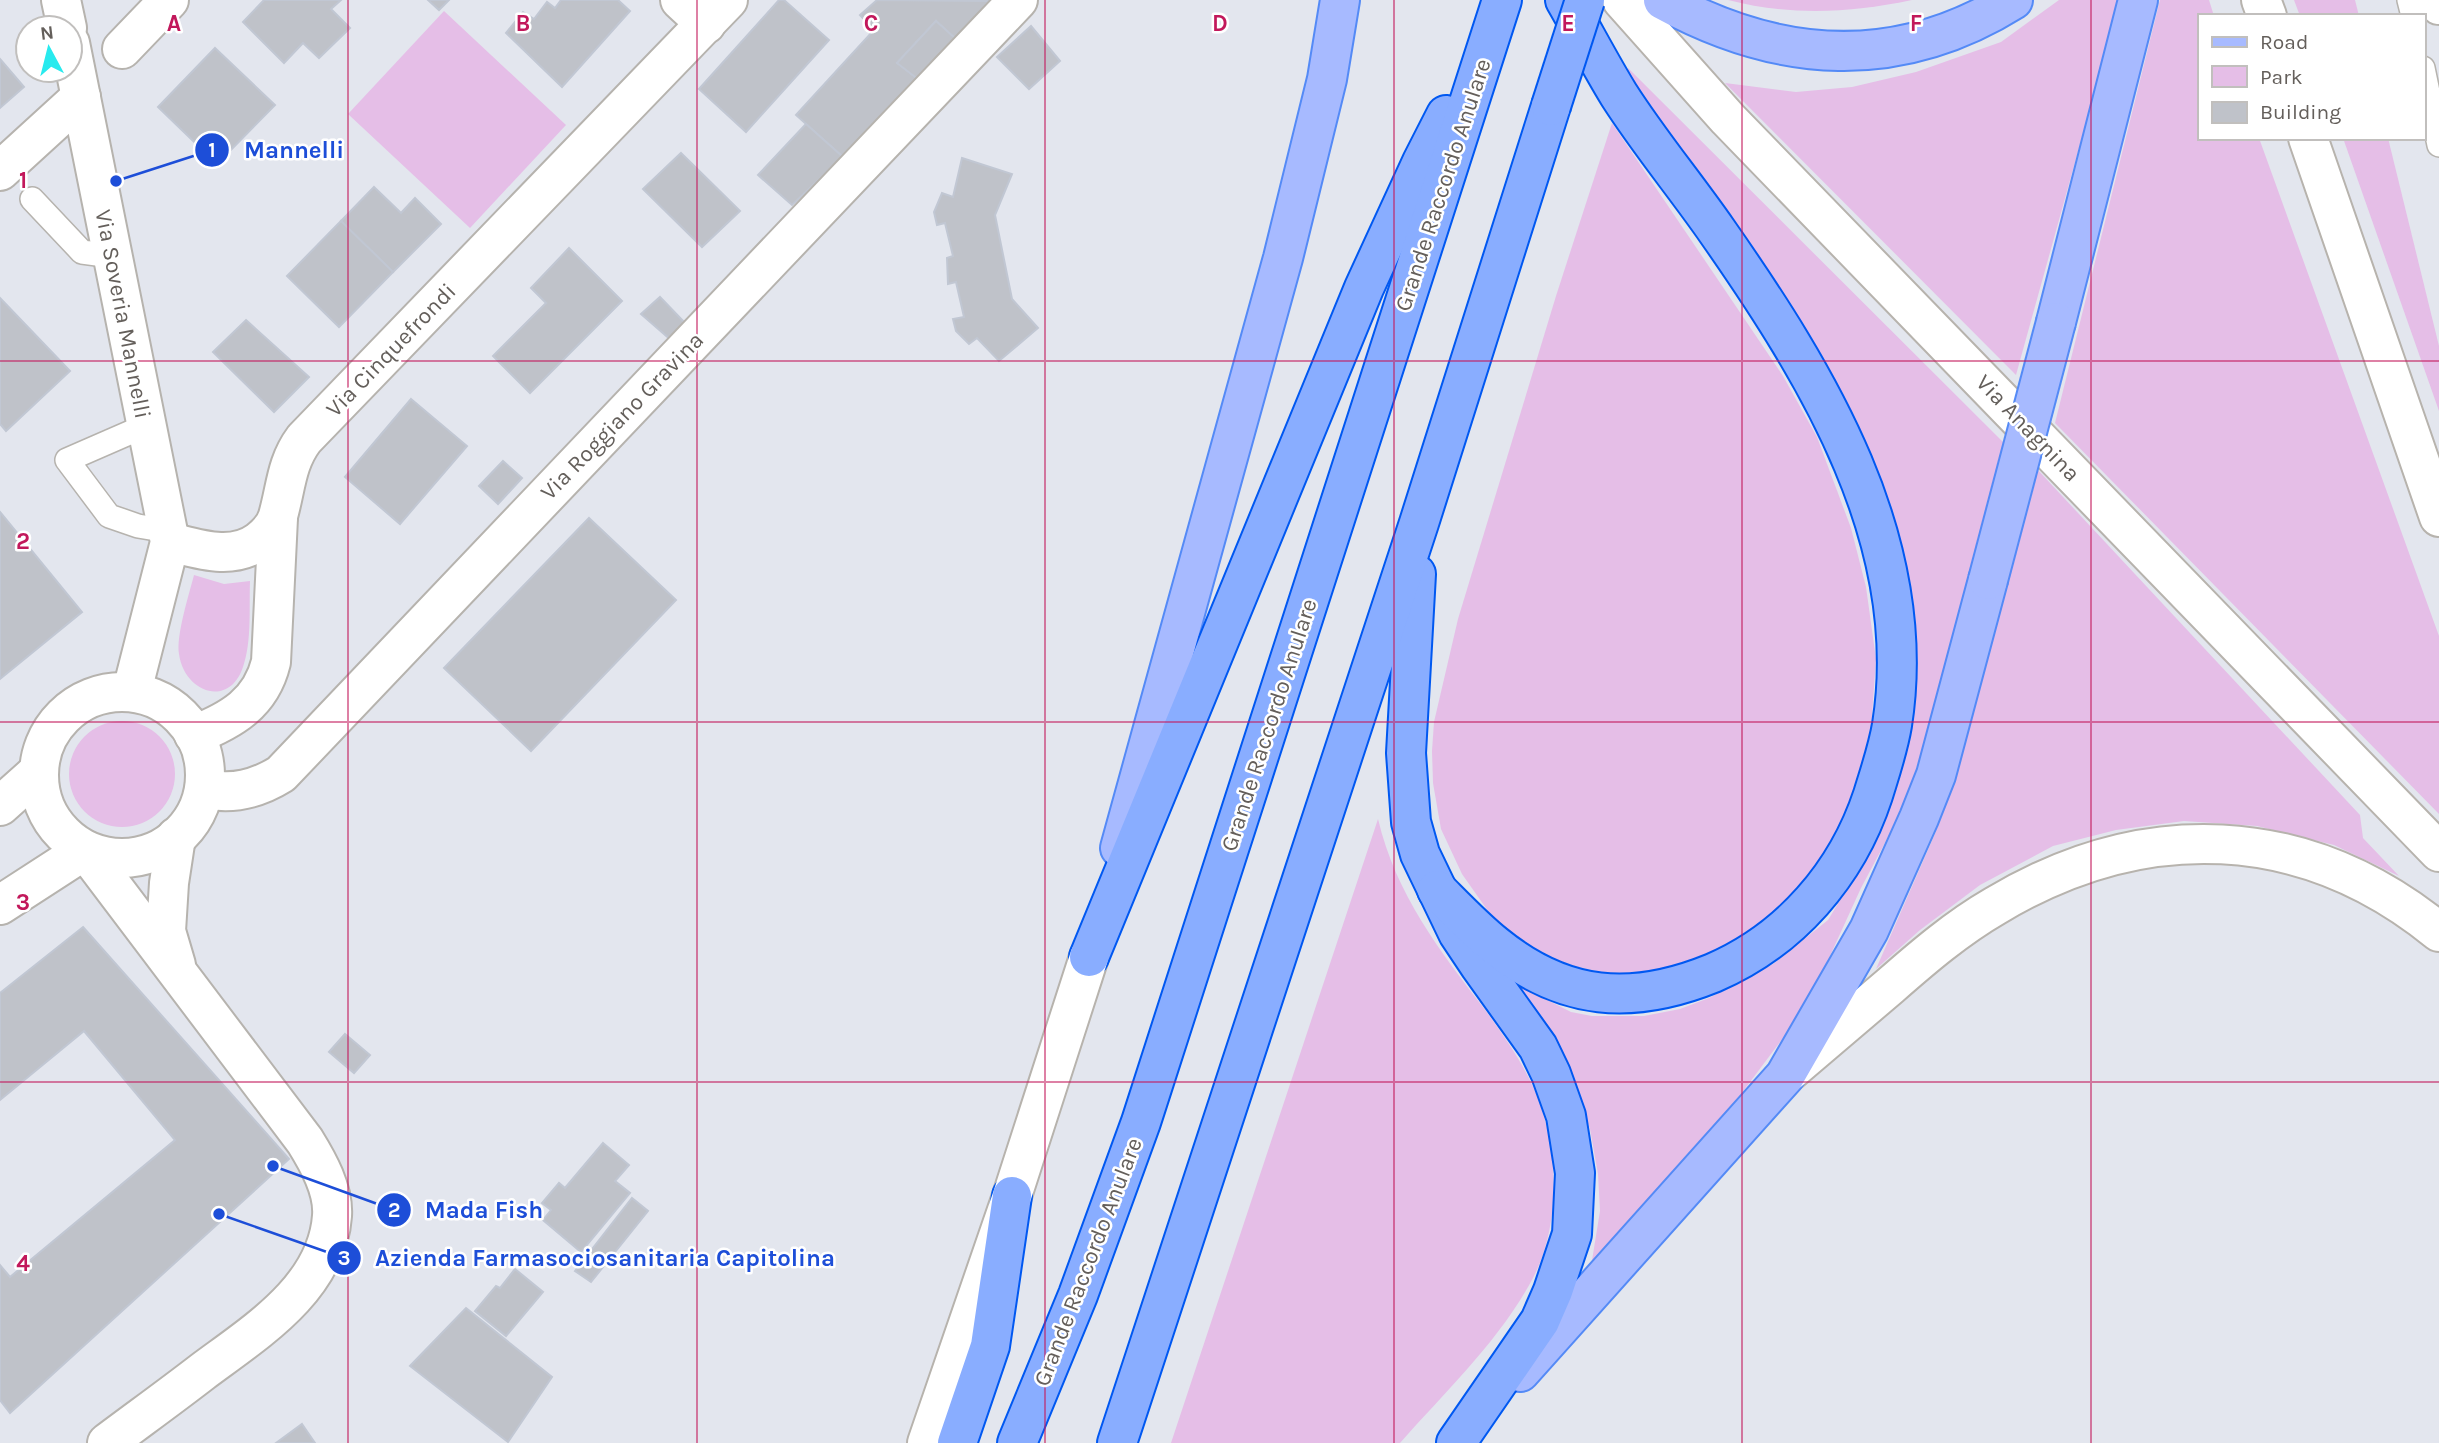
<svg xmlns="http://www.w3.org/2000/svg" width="2439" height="1443" viewBox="0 0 2439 1443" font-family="Karla,sans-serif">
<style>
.green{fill:#e5bee7}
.building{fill:#bfc2c9;stroke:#c1c7d3;stroke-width:2}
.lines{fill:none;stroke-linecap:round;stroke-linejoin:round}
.service-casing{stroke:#b6b3ae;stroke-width:26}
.minor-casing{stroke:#b6b3ae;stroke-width:42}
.secondary-casing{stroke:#b7b3ad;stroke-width:42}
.primary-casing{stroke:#548af6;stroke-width:42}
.motorway-casing{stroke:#0058f1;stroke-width:42}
.service{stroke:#fff;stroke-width:23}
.minor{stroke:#fff;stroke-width:38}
.secondary{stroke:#fff;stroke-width:38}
.primary{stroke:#a7baff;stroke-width:38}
.motorway{stroke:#89adff;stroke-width:38}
.primary-bridge-casing{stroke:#548af6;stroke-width:42;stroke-linecap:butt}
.motorway-bridge-casing{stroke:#0058f1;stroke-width:42;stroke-linecap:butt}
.primary-bridge{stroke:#a7baff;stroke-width:38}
.motorway-bridge{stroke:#89adff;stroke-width:38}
.grid{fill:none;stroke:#c2185b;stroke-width:2;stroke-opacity:0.55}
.labels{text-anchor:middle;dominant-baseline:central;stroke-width:5;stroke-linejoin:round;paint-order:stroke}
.street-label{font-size:23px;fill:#645f5b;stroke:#fff}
.grid-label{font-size:23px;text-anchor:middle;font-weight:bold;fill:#c2185b;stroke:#fff;stroke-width:5;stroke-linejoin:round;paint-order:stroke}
.leader{fill:none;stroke:#1d4ed8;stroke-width:2.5}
.callout-dot{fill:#1d4ed8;stroke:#fff;stroke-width:2.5}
.mark-label{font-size:21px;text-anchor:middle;font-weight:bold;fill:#fff}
.callout-label{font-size:24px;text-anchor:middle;font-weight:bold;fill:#1d4ed8;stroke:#fff;stroke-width:5;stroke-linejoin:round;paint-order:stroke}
</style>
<rect width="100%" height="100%" fill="#e3e6ee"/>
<g class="green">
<path d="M1728,0H1912C1851,13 1789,16 1728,0Z"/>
<polygon points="2059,0 2120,0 2016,375 1725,83 1796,92 1852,87 1916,72 2001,42"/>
<polygon points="2160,0 2209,0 2214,16 2199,16 2199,138 2259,138 2439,636 2439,814 2055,423"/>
<polygon points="2294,0 2355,0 2359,16 2300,16"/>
<polygon points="444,11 566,125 470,228 348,114"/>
<polygon points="1628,68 2004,443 1932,719 1904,807 1861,888 1829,958 1792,1026 1726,1114 1589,1279 1600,1211 1598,1174 1590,1129 1577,1092 1508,980 1571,1012 1592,1016 1644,1016 1680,1009 1709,998 1773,964 1828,920 1861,866 1900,569 1625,85"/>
<polygon points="1612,123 1783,376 1817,437 1851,528 1866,587 1876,659 1871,730 1849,805 1829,853 1778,912 1733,942 1694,961 1636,975 1607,973 1577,967 1554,959 1529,947 1507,931 1488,911 1462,874 1441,829 1433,783 1432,751 1434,722 1458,619 1556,296"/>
<polygon points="2343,138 2388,138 2439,346 2439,411"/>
<polygon points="2036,468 2360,815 2363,838 2399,876 2334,845 2257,826 2184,821 2116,830 2053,846 1980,885 1920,930 1876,969 1934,836 1954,783"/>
<path d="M194,575L224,584L250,581C249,608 252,641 243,667C229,709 184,692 179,654C176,635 189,595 194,575Z"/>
<circle cx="122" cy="774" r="53"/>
<path d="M1378,819C1396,895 1440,951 1486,1011C1507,1040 1530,1073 1541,1107C1559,1160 1559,1228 1533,1278C1500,1340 1446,1391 1400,1443H1171Z"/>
</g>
<g class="building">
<polygon points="264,0 341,0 331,9 350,28 319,58 303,43 284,63 243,22"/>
<polygon points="428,0 449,0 439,10"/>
<polygon points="561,0 618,0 630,11 562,87 506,33 523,12 534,19 547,2 555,8"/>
<polygon points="779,0 784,0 829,40 746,132 699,89"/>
<polygon points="877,0 989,1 957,40 936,21 897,63 919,80 843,157 796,115 874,30 860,15"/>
<polygon points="936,21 957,40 919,80 897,63"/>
<polygon points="1031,26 1060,61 1029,89 997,57"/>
<polygon points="215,48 275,105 217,164 158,107"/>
<polygon points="0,59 24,87 0,108"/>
<polygon points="806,124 843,157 792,205 758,175"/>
<polygon points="681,153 740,211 702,247 643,189"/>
<polygon points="962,158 1012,174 995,215 1012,299 1038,328 999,361 977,338 969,344 956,331 953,319 964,317 956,282 948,284 947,258 953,256 945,223 937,225 934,212 942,193 953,197"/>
<polygon points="374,187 401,213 415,198 441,224 393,272 341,221"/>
<polygon points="341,221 393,272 339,327 287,276"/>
<polygon points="569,248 622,301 530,393 493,356 546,303 531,288"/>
<polygon points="660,297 686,324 671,340 641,314"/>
<polygon points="0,298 70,371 6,431 0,424"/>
<polygon points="246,320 309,377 274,412 213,352"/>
<polygon points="411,399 467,446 400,524 345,477"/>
<polygon points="503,461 522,478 498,504 479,486"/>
<polygon points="0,512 82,612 0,679"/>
<polygon points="589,518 676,600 531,751 444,668"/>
<polygon points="83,927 289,1159 10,1413 0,1400 0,1265 10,1277 175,1140 84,1031 0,1100 0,993"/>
<polygon points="345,1034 370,1055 354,1073 329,1052"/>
<polygon points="603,1143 629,1165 615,1181 630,1193 581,1252 543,1220 551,1210 542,1203 559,1183 565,1188"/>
<polygon points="632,1198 648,1211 591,1282 575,1271"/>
<polygon points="515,1269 543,1292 506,1336 475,1311 496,1286 500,1288"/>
<polygon points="466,1308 552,1377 508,1442 410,1366"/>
<polygon points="302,1424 315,1443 276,1443"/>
</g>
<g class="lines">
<g class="service-casing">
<g id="service">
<polyline points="2409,0 2413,16"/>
<polyline points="2423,68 2439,145"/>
<polyline points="32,199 82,252 112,256"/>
<polyline points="145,426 67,460 109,516 138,526 168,531"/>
</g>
</g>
<g class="minor-casing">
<g id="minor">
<polyline points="61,0 67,28"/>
<polyline points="680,0 706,24"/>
<polyline points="2435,0 2439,5"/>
<polyline points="70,43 170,542 132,691"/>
<polyline points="122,49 169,0"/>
<polyline points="0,171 81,97"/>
<path d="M170,542C199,549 232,561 259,541C268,534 275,527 278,516C286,488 286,463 304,439L728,0"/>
<circle cx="122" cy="775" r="83"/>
<path d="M194,735C232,720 261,703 271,662L278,518"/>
<path d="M205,789C233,795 257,789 281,774L1018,0"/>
<polyline points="0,806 38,772"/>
<path d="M85,850L305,1141C318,1162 334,1190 332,1216C327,1289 254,1333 202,1372C171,1396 139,1419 107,1443"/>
<polyline points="0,905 85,850"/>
<polyline points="176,965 166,931 169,883 176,837"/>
</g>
</g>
<g class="secondary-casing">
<g id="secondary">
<polyline points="1622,0 1728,119 2439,852"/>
<polyline points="2261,0 2267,16"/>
<polyline points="2308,138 2439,517"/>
<path d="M1789,1072C1822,1044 1856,1015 1890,986C1923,957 1957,928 1995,906C2143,817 2304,822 2439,932"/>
<polyline points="927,1443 1012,1196 1089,957"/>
</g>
</g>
<g class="primary-casing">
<g id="primary">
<path d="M1663,0C1780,64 1898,72 2013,0"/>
<polyline points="2056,322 2138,0"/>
<polyline points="1120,848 1283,258 1327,79 1340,0"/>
<polyline points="1520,1372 1785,1076 1869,930 1919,818 1936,775 1988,580"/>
</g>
</g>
<g class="motorway-casing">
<g id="motorway">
<polyline points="1416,574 1406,753 1411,822 1420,854 1458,933 1480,966 1538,1047 1551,1074 1566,1116 1575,1173 1572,1234 1553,1291 1540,1321 1456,1443"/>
<path d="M1437,890C1456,909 1475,929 1495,945C1564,1001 1632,1006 1713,973C1790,940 1847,874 1873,795C1880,772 1888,749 1892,725C1921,542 1817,374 1717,231C1685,185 1649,142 1619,95C1600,64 1583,31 1565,0"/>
<polyline points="1089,957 1364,288 1422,162 1446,115"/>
<polyline points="957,1443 990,1346 1012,1196"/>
<polyline points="1017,1443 1078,1295 1141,1122 1502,0"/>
<polyline points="1117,1443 1419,523 1551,106"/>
</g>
</g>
<use href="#service" class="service"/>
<use href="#minor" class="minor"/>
<use href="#secondary" class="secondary"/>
<use href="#primary" class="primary"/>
<use href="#motorway" class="motorway"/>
<g class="primary-bridge-casing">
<polyline id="primary-bridge" points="1988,580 2056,322"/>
</g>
<g class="motorway-bridge-casing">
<polyline id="motorway-bridge" points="1551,106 1585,0"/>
</g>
<use href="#primary-bridge" class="primary-bridge"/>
<use href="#motorway-bridge" class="motorway-bridge"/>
</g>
<path class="grid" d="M348,0V1443M697,0V1443M1045,0V1443M1394,0V1443M1742,0V1443M2091,0V1443M0,361H2439M0,722H2439M0,1082H2439"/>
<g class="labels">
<g class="street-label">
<text transform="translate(1443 185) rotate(-72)">Grande Raccordo Anulare</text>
<text transform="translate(123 314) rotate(79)">Via Soveria Mannelli</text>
<text transform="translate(391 350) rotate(-46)">Via Cinquefrondi</text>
<text transform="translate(622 416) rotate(-46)">Via Roggiano Gravina</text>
<text transform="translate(2028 428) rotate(46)">Via Anagnina</text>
<text transform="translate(1269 725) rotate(-72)">Grande Raccordo Anulare</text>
<text transform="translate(1088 1262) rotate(-69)">Grande Raccordo Anulare</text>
</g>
</g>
<g class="grid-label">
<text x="174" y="31">A</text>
<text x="523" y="31">B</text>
<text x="871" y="31">C</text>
<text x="1220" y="31">D</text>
<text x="1568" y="31">E</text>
<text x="1916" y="31">F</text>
<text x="23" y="188">1</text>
<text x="23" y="549">2</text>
<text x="23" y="910">3</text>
<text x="23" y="1271">4</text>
</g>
<path class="leader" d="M116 181L212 150M273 1166L394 1210M219 1214L344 1258"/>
<g class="callout-dot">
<circle cx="116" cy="181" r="7"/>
<circle cx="273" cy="1166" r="7"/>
<circle cx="219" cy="1214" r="7"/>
<circle cx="212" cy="150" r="18"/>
<circle cx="394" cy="1210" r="18"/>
<circle cx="344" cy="1258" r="18"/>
</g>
<g class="mark-label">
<text x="212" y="157">1</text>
<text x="394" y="1217">2</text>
<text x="344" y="1265">3</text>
</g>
<g class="callout-label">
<text x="294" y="158">Mannelli</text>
<text x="484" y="1218">Mada Fish</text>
<text x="605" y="1266">Azienda Farmasociosanitaria Capitolina</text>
</g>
<rect x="2198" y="14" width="228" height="126" fill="#ffffff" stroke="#c1bfbd" stroke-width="2"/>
<rect x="2212" y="37" width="35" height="10" fill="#a7baff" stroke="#c1bfbd" stroke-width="2"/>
<text x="2260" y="49" font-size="21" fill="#645f5b">Road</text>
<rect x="2212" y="66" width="35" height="21" fill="#e5bee7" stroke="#c1bfbd" stroke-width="2"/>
<text x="2260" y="84" font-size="21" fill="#645f5b">Park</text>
<rect x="2212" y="102" width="35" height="21" fill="#bfc2c9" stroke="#c1bfbd" stroke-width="2"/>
<text x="2260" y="119" font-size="21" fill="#645f5b">Building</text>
<g transform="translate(49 49) rotate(353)"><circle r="33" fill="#ffffff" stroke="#c1bfbd" stroke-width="2"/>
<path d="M0-5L12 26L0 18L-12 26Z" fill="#28eaee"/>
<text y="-10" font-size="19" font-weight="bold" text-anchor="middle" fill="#645f5b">N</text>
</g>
</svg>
